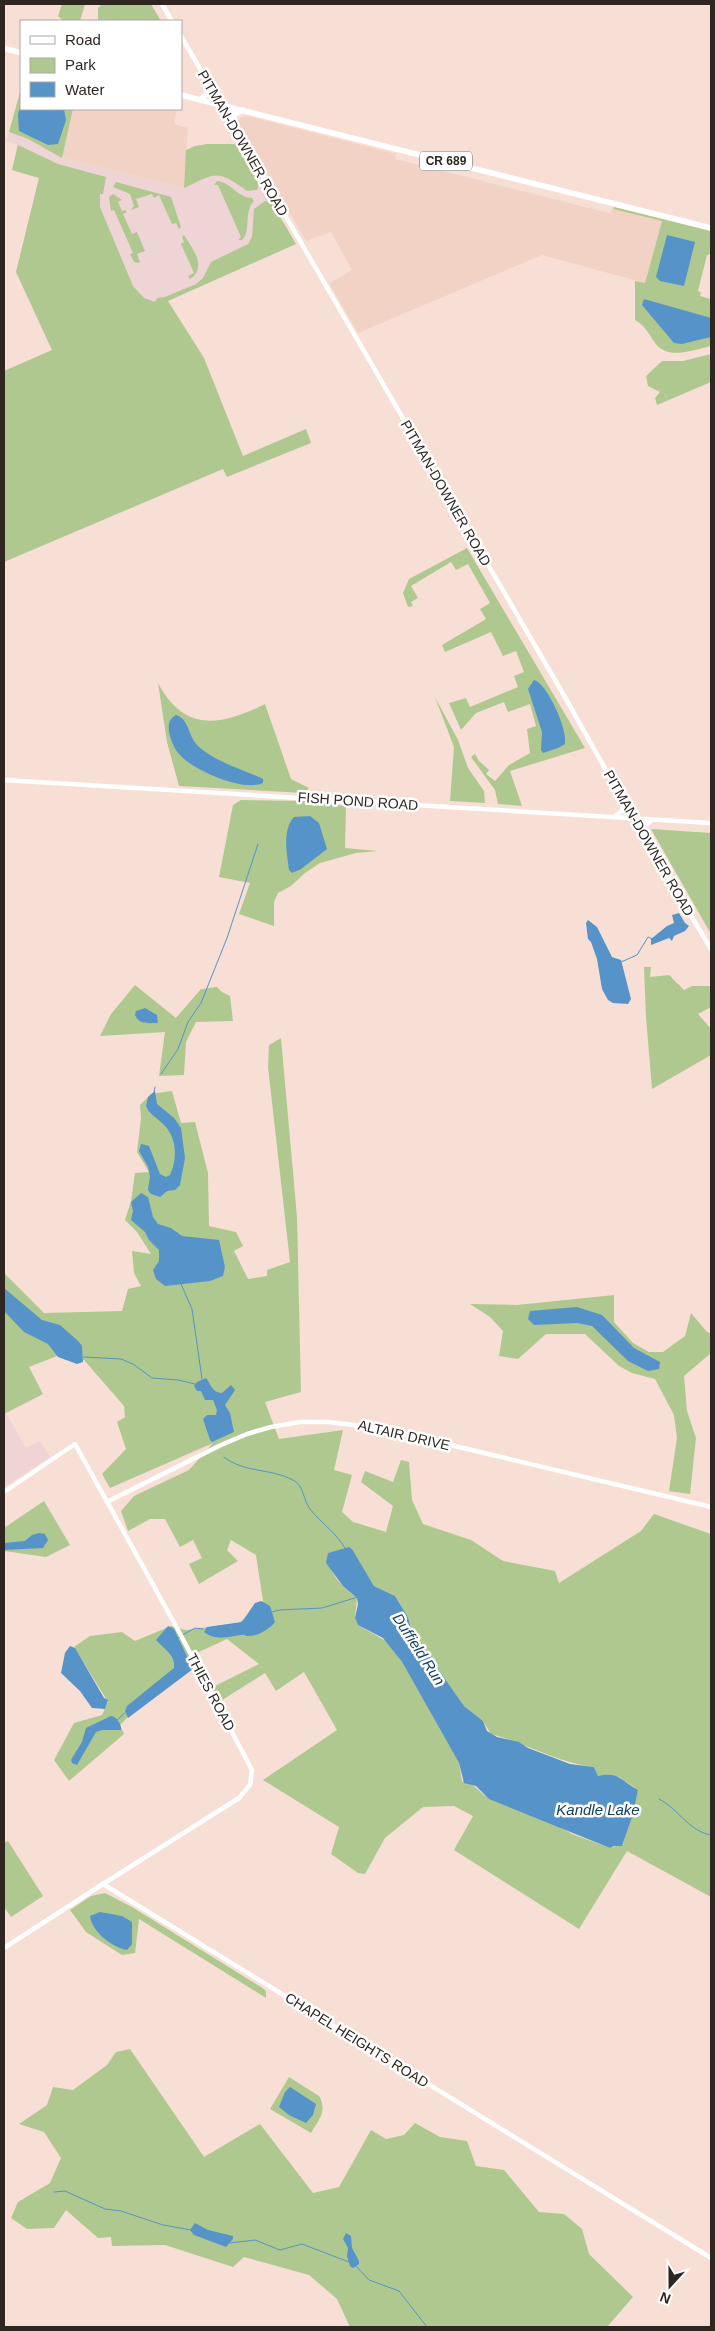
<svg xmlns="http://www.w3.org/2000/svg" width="715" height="2331" viewBox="0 0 715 2331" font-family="Helvetica,sans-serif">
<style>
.built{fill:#f2d2c5}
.education{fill:#efd4d5}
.green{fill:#afc88f;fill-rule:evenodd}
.water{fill:#5693c8}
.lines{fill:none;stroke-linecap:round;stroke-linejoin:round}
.stream{stroke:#5693c8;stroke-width:1}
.tertiary{stroke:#fff;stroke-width:4.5}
.primary{stroke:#fff;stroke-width:5.5}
.labels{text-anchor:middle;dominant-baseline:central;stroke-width:5;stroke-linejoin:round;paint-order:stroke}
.shield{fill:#fff;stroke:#6d6764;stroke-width:1}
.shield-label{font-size:12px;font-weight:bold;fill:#2f2622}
.street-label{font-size:14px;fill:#2f2622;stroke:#fff}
.water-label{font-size:15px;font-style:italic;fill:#103f63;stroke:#fff}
</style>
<rect width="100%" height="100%" fill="#f8dfd5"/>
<g class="built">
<polygon points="73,109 177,109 174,124 188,128 184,188 62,158"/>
<polygon points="248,116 396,154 395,159 605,212 610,213 613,209 662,221 645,283 542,255 358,333 329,283 352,270 331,232 306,241 237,122 241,117"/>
</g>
<g class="education">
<polygon points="9,132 28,139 62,158 184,188 186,150 195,146 207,144 236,144 296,244 52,350 16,272 39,178 12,170 17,145 6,141"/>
<polygon points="4,1342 43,1394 6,1413 26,1448 40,1441 50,1457 4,1487"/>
</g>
<g class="green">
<polygon points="62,4 85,4 80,21 64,21 58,16"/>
<polygon points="102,4 151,4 161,21 98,21 98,8"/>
<polygon points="20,92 21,109 73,109 62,158 28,139 9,132"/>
<path d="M207,144H236L259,184L257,190L247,191C216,169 217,173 184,188L186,150L195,146Z"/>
<polygon points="18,145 58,164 106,177 103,194 100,194 100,207 133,286 144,298 155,302 157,298 165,297 196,284 203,278 211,262 248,244 252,237 254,209 265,201 272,203 296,244 168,301 204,358 243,456 306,429 311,443 227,477 223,469 4,562 4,371 52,350 16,272 39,178 12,170"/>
<path d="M217,181C231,182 238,198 252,198L254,201C243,212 252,230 242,240H238L241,237L218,185H214Z"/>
<polygon points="116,182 171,197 181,227 179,229 176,223 172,224 159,195 154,198 152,194 136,199 139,207 131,210 134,206 130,194 113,187"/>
<polygon points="113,194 122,200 118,202 122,211 125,210 127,212 123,214 132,234 137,232 145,251 137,254 140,262 138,263 134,262 130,254 133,253 114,210 111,211 109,197"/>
<path d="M614,207L711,231V254L707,255L698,291L701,292L700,296L711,299V346C692,350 666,362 653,340C648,332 644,325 635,320V281L645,283L662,221L613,209Z"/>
<path d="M184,235C192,248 208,267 190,279L188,276L194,273L181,244L184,242L182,236Z"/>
<polygon points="711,354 711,382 657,405 655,398 660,392 648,386 646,376 662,361 683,361"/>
<polygon points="467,548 585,748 510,771 522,806 498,804 495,790 471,757 475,754 479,761 489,770 486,774 495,781 509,765 530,753 527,729 536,726 530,704 508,712 504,702 476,713 461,730 449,703 466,698 470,707 518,687 514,676 524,672 516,651 503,656 491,632 445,652 442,645 486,619 480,609 490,603 468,564 456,570 451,562 411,586 418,598 411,602 413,606 408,607 403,593 409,579"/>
<path d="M158,683C185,734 222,725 265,704L291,779L309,788L304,793L179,786L167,742Z"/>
<polygon points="435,697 458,740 468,768 484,791 485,803 450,801 454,747"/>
<polygon points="241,800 306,801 346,806 345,848 378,851 356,853 320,863 305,873 291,886 278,893 274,902 274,926 239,914 250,883 219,877 233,805"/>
<polygon points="651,829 711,833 711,934"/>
<polygon points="644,967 651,967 650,977 669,975 684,990 692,986 711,986 711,1007 698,1014 711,1029 711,1055 652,1089 646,1017"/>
<polygon points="135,985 176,1018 201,989 217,987 222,992 230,996 233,1021 196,1022 186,1042 184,1075 159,1076 165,1032 100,1036 111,1014"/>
<path d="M281,1038L297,1217L301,1392L265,1402L279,1439L343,1430L334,1470L352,1475L342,1512L353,1522L386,1532L393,1506L361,1482L365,1471L393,1482L401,1460L409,1462L412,1500L423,1524L471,1540L503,1561L555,1571L559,1583L641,1531L654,1514L711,1534V1897L627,1851L579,1929L454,1850L473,1816L454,1806L423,1807L385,1838L365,1874L358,1873L331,1854L339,1827L263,1780L337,1730L304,1672L276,1691L265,1673L219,1702L213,1687L259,1664L227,1639L188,1657L193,1666L127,1718L120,1725L124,1734L69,1781L54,1760L74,1723L102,1715L108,1702L74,1647L90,1636L122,1632L135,1641L171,1626L186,1630L239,1623L263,1601L256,1555L231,1540L227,1550L238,1561L199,1584L189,1564L202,1558L193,1540L180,1547L165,1519H150L128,1531L121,1511L134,1496L189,1470L213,1443L110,1488L102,1474L126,1449L117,1422L125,1417L124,1406L84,1360L57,1356L29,1367L43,1394L4,1414V1273L44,1313L122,1311L128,1289L141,1286L134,1273L132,1251L151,1254L137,1232L125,1220L131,1201L135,1173L149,1172L137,1152L141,1118L140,1105L151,1094L172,1091L181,1123L195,1122L208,1173L209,1226L236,1232L243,1246L234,1251L248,1279L267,1276V1270L290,1262L268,1067L269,1045ZM351,1548L374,1586L395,1596L408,1617L413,1635L464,1706L483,1721L491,1734C528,1744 555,1762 594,1767L598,1776L619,1777L638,1790L623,1844L610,1848L572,1834L553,1823L485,1796L473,1785L462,1781L459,1763L402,1662L386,1641L358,1625L355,1618L357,1598C341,1585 329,1575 328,1553Z"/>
<polygon points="614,1295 614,1322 633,1343 649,1352 663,1352 685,1336 691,1313 707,1332 711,1333 711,1353 684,1376 687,1411 696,1438 690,1494 669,1491 677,1438 674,1415 655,1379 632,1373 619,1366 585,1334 546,1334 518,1359 499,1356 503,1331 490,1317 470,1304 517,1305"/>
<polygon points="44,1501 70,1545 46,1557 4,1551 4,1528"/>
<polygon points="8,1841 43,1896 11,1917 4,1907 4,1843"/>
<polygon points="105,1893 132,1907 264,1989 266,1992 266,1998 139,1919 135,1953 122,1955 86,1932 70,1910 91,1896"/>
<polygon points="130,2049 204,2157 260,2124 313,2193 339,2187 371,2130 386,2139 404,2135 415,2123 440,2137 467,2141 476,2166 504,2170 539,2212 564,2214 582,2229 589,2254 633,2297 607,2327 350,2327 337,2299 309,2275 244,2257 233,2267 165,2245 112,2246 111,2237 98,2238 66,2210 54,2228 27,2229 11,2218 18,2202 50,2183 61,2158 44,2132 19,2124 47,2105 53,2087 73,2090 107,2065 116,2052"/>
<path d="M289,2077L319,2096C328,2111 318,2121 311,2133L270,2109Z"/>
</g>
<g class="water">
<polygon points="21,103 21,109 64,109 66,120 58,144 48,145 19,131 18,114"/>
<polygon points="667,235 695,242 684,286 660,281 656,277"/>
<polygon points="644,299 711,318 711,337 682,344 674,343 642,305"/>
<path d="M534,680C547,683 568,730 565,744L558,748L543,753L541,750L542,732L528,689Z"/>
<path d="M176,715C189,719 188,735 197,745C214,761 238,768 259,777L263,779V783C243,792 195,771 181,756C174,749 171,741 169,732C168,724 169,719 176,715Z"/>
<path d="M310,816L319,823L327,849L301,869L292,873L289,870C287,853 282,830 294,817Z"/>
<polygon points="679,913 685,923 689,926 685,931 674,936 672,941 669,938 651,945 651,939 667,926 674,923 672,915"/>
<polygon points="588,920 597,927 612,957 621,960 631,999 628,1004 613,1003 608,1000 602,989 597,959 591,942 588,939 586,923"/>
<path d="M145,1008L157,1015L158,1023C149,1023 139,1025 135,1015L136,1011Z"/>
<path d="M155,1091L157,1104L174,1118L181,1128L185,1158L180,1185L175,1190L167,1191L160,1197L151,1194L148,1190L150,1176L148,1167L139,1151L141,1144L149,1146L160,1174L166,1177L170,1175C178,1158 177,1136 162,1123C156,1117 149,1114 146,1106L148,1097Z"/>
<polygon points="141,1193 148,1197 153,1217 158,1224 171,1228 182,1236 219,1240 225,1267 223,1276 210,1281 165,1286 156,1279 153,1270 159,1261 159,1250 149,1240 145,1232 131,1220 133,1211 131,1202"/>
<polygon points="4,1288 42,1320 60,1325 79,1342 82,1346 83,1362 77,1364 58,1357 48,1344 24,1332 4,1311"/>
<polygon points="577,1307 602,1315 634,1348 660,1362 659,1369 648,1371 628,1361 592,1326 577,1323 534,1325 528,1319 530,1311"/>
<path d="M206,1378C211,1384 212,1393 222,1393L231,1385L235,1390L225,1405L230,1413L234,1432L212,1442L210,1440L203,1419L207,1415H216L217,1410L213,1400H205L201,1391H197L194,1386L197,1382Z"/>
<polygon points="39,1533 45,1534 48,1540 43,1548 4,1550 4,1543 25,1541 32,1535"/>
<path d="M349,1547L352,1549L374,1586L395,1596L408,1617L412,1632L464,1706L483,1721L487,1731L497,1737L519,1742L528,1748L570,1764L594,1767L598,1776C619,1771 621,1781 638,1790L633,1814L622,1846H614L610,1848L489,1799L476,1786L464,1783L459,1763L402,1662L383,1638L358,1625L355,1618L358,1604L357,1598L343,1586L326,1563L328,1553Z"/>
<path d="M261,1601L270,1606L275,1622C271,1628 257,1637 248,1636C242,1636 248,1634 241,1635C227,1637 216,1641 204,1632L207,1627L242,1622L255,1603Z"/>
<path d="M168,1626L174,1629L193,1669L128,1718L125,1711L127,1706L174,1668C176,1655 163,1648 156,1640Z"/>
<polygon points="70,1646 75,1648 104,1698 108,1700 105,1709 92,1708 80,1691 61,1673 65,1653"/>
<path d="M111,1716C116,1716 122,1725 121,1730H102L96,1732L77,1765L72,1763L71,1760L82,1742L86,1728Z"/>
<path d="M100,1912L122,1916L132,1922V1944L127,1950C113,1948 91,1931 90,1916Z"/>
<polygon points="290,2087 316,2104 313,2115 306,2123 289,2115 279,2107 285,2092"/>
<polygon points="195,2223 208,2230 233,2236 233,2239 226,2247 194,2235 190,2230"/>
<polygon points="346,2233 351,2236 352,2248 359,2261 359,2264 353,2268 350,2266 347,2256 348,2248 343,2239"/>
</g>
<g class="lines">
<g class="stream">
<polyline points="621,962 637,955 648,937 653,939"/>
<polyline points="161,1074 178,1049 188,1022 201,1003 227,938 258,844"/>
<polyline points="154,1093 155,1087"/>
<polyline points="181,1284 192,1309 202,1379"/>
<polyline points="84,1357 121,1359 133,1364 152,1378 178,1380 195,1384"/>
<path d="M224,1457C244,1473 270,1468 293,1480C304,1485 303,1500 310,1509C322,1524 337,1533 346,1550"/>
<polyline points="272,1612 279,1610 322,1608 358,1597"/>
<polyline points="177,1638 195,1628 203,1629"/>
<polyline points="117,1720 125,1713"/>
<path d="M659,1799C679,1809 688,1831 711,1835"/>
<polyline points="54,2192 65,2191 105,2209 121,2211 163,2225 191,2230"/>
<polyline points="230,2243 255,2240 280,2250 302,2244 349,2262"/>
<polyline points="355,2265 369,2280 399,2291 427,2327"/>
</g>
<g class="tertiary">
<polyline points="162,4 172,21"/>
<polyline points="181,36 562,692 637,825 711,949"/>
<polyline points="4,780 711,823"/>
<polyline points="615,816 622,811 623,803"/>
<polyline points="644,836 645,826 652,820"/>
<polyline points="4,1492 75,1444 177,1628 252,1770 250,1785 239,1798 103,1884"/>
<polyline points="107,1502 221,1445 247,1434 271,1427 300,1422 328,1422 379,1428 711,1507"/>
<polyline points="4,1948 103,1884 711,2258"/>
</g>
<g class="primary">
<polyline points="4,48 21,53"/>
<polyline points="181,95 711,228"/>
<polyline points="200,100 209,92 211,86"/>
<polyline points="231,123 235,114 243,110"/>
</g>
</g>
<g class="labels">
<rect class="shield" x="420" y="151.5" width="52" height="19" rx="4"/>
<g class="shield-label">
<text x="446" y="161">CR 689</text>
</g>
<g class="street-label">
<text transform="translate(243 143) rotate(60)">PITMAN-DOWNER ROAD</text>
<text transform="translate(446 493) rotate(60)">PITMAN-DOWNER ROAD</text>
<text transform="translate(358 801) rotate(4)">FISH POND ROAD</text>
<text transform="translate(649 843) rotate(60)">PITMAN-DOWNER ROAD</text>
<text transform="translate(404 1435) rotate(13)">ALTAIR DRIVE</text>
<text transform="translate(211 1692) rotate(62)">THIES ROAD</text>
<text transform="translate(357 2040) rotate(32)">CHAPEL HEIGHTS ROAD</text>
</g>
<g class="water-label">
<text transform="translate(419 1649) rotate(57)">Duffield Run</text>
<text x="598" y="1809">Kandle Lake</text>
</g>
</g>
<rect width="715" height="2331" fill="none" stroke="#2f2622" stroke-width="10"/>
<rect x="20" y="20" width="162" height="90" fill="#ffffff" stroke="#aca8a7"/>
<rect x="30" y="36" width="25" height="8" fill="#ffffff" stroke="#aca8a7"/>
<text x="65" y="45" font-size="15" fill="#2f2622">Road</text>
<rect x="30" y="58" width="25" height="15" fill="#afc88f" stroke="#aca8a7"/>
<text x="65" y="70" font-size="15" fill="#2f2622">Park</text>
<rect x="30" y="82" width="25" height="15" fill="#5693c8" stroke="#aca8a7"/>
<text x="65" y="95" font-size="15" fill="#2f2622">Water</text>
<g transform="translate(670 2286) rotate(201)" stroke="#ffffff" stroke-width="4" paint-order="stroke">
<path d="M0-4L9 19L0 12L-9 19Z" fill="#2f2622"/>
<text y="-8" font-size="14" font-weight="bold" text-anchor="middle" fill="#2f2622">N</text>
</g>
</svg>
